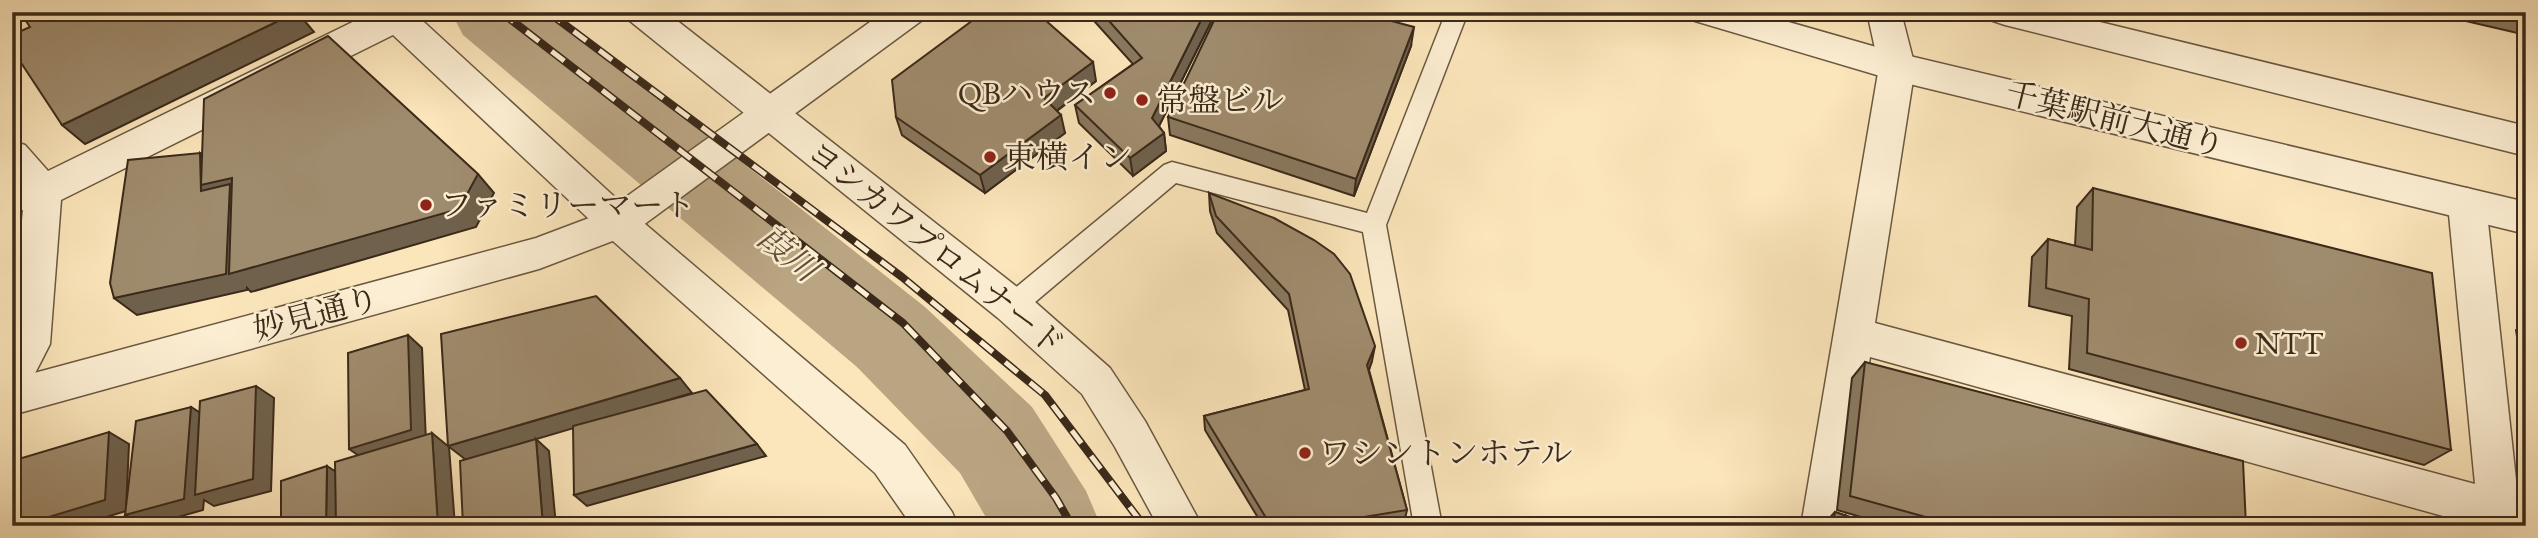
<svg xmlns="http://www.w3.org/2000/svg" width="2538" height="538" viewBox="0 0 2538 538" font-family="'EB Garamond','Noto Serif JP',serif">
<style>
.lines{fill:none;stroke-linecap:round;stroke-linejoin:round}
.river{fill:#baa583;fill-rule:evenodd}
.service-casing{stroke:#6b5841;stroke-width:3}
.minor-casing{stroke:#6b5841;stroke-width:3}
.tertiary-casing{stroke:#6b5841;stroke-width:3}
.service{fill:#fceed2;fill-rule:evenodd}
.minor{fill:#fceed2;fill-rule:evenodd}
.tertiary{fill:#fceed2;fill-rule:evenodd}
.rail-casing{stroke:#3b2919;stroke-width:8}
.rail{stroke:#fceed2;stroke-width:5;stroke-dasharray:16;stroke-linecap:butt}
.wall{fill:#89785e;stroke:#3b2919;stroke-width:2}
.shaded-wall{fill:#6f614c;stroke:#3b2919;stroke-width:2}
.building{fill:#9f8b6d;stroke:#3b2919;stroke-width:2}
.poi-dot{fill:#8f2418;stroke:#fceed2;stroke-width:2.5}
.labels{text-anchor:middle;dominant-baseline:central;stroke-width:5;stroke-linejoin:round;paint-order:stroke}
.poi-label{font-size:32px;fill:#3b2919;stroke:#fceed2;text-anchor:start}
.street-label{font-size:32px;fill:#3b2919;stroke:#fceed2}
.water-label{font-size:33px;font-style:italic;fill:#614e39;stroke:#fceed2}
</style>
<rect width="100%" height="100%" fill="#fbe5ba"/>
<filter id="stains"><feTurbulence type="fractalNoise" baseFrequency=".00286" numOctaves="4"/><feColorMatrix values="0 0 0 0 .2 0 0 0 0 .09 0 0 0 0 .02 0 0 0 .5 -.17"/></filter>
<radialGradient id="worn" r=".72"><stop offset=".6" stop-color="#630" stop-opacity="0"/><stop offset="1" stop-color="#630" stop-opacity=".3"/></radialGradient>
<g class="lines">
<polygon class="river" points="451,12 552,12 925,307 1032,407 1086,491 1101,526 991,526 960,473 857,367 463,35"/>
<g class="service-casing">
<polygon id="service" points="1446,12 1468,12 1386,225 1442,526 1414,526 1363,232 1176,183 1021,314 1012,317 1003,314 1000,306 1003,298 1164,165 1172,162 1367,213"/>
</g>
<g class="minor-casing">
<g id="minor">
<polygon points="373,12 413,12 631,212 905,445 952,512 958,526 912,526 875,473 605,234 393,35 61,200 50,344 26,391 12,396 12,321 23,210 12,212 12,141 25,145 48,171"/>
<polygon points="625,12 666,12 1026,294 1110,368 1145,421 1202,526 1158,526 1115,447 1082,394 998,318 630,21"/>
<polygon points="1867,12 1901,12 1915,67 1875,323 2475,484 2448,204 2454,193 2467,188 2480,193 2486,204 2521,526 2479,526 1870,357 1843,526 1801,526 1879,67"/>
</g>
</g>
<g class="tertiary-casing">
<g id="tertiary">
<polygon points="884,12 926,12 921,21 631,234 539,269 12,415 12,379 536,238 605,212"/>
<polygon points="1690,12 1754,12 1897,53 2526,202 2526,234 1897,81 1695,21"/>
<polygon points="1988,12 2059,12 2526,126 2526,156 2005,25 1993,21"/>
</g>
</g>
<use href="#service" class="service"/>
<use href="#minor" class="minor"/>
<use href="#tertiary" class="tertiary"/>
<g class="rail-casing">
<g id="rail">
<polyline points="501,12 903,323 1007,431 1056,498 1072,526"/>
<polyline points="548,12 902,277 1045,395 1144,526"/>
</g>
</g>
<use href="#rail" class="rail"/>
</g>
<g class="wall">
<polygon points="1086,12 1216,12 1159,126 1164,133 1166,151 1133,176 1079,123 1075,105 1133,64"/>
<polygon points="2427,12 2526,12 2526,35"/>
<polygon points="1411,46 1354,196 1170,135 1168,117"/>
<polygon points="1096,81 1057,111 1065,133 985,193 902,135 896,117"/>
<polygon points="2093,188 2451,450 2424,465 2069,369 2072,316 2029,306 2032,257 2048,239 2075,246 2077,207"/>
<polygon points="1209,193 1372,361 1369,370 1407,510 1404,523 1389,526 1263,526 1205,430 1204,416 1305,390 1288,310 1217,233 1210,211"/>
<polygon points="2526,324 2526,395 2516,330"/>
<polygon points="1865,362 2246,526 1892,526 1837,510 1852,378"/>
<polygon points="1835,512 1876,526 1825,526 1825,523"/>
</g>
<g class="shaded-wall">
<polygon points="297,12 314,32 85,144 62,125"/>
<polygon points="1205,12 1216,12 1154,136 1152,118"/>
<polygon points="1414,27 1411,46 1354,196 1356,179"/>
<polygon points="1093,62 1096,81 1048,117 1044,98"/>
<polygon points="1061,115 1065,133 985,193 980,175"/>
<polygon points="1164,133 1166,151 1133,176 1130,158"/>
<polygon points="200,153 220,171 232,178 478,174 494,193 476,227 251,292 247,288 247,290 137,315 114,298 201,191"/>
<polygon points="408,335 422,348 426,442 365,460 349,449"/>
<polygon points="1375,346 1372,361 1365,380 1367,365"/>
<polygon points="680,378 692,393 466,460 448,446"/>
<polygon points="256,386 274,398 271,491 214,506 204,500 203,510 146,526 125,515 191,407 210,419"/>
<polygon points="109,432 129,444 126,511 77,526 19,526"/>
<polygon points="432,433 449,447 455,526 438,526"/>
<polygon points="536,439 549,451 556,526 543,526"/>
<polygon points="757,444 766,456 587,506 574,495"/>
<polygon points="327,466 347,479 347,526 326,526"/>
<polygon points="174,521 183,526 173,526"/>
</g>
<g class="building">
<polygon points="20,12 297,12 62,125 12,49 12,35 30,27"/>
<polygon points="984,12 1036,12 1093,62 1044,98 1061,115 980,175 896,117 892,80"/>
<polygon points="1101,12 1205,12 1152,118 1164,133 1130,158 1075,105 1142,58"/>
<polygon points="1218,12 1358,12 1414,27 1356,179 1168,117"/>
<polygon points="328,36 478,174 459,209 229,274 232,178 201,185 204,99"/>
<polygon points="200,153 201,191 230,184 226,274 114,298 110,283 128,160"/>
<polygon points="2093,188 2432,273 2451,450 2087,353 2089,299 2046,288 2048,239 2092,250"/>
<polygon points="1209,193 1274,218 1314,240 1334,254 1350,274 1375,346 1367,365 1407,510 1309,526 1271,526 1204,416 1309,389 1289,294 1216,216"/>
<polygon points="596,296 680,378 448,446 441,334"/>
<polygon points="408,335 411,430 349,449 348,353"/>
<polygon points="1865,362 2243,461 2246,526 2050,526 2021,518 2021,526 1958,526 1850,496"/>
<polygon points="256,386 253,479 195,495 200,401"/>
<polygon points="706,390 757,444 574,495 573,426"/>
<polygon points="191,407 184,499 125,515 136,421"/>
<polygon points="109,432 105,500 19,526 12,526 12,461"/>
<polygon points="432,433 438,526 336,526 335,462"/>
<polygon points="536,439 543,526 463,526 460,461"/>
<polygon points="327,466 326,526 281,526 281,481"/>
<polygon points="1835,512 1876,526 1833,526"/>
<polygon points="174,521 173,526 155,526"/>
</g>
<g class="poi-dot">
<circle cx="1110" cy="93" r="7"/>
<circle cx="1142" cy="100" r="7"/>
<circle cx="990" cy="157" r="7"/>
<circle cx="426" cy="205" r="7"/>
<circle cx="2241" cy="343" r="7"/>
<circle cx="1305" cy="453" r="7"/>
</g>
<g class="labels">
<g class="poi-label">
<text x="1096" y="93" text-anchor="end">QBハウス</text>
<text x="1156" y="100">常盤ビル</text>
<text x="1004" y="157">東横イン</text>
<text x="440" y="205">ファミリーマート</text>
<text x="2255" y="343">NTT</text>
<text x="1319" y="453">ワシントンホテル</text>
</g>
<g class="street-label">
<text transform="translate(2115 119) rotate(14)">千葉駅前大通り</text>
<text transform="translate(936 248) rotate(39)">ヨシカワプロムナード</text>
<text transform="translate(316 314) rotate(-15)">妙見通り</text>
</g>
<g class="water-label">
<text transform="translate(788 253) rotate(39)">葭川</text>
</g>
</g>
<rect width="2538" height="538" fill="none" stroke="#fbe5ba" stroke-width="42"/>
<rect x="14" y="14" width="2510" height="510" fill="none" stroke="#3b2919" stroke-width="3.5"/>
<rect x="21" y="21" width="2496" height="496" fill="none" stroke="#3b2919" stroke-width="2"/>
<rect width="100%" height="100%" filter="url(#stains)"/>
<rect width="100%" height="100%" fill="url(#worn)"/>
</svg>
